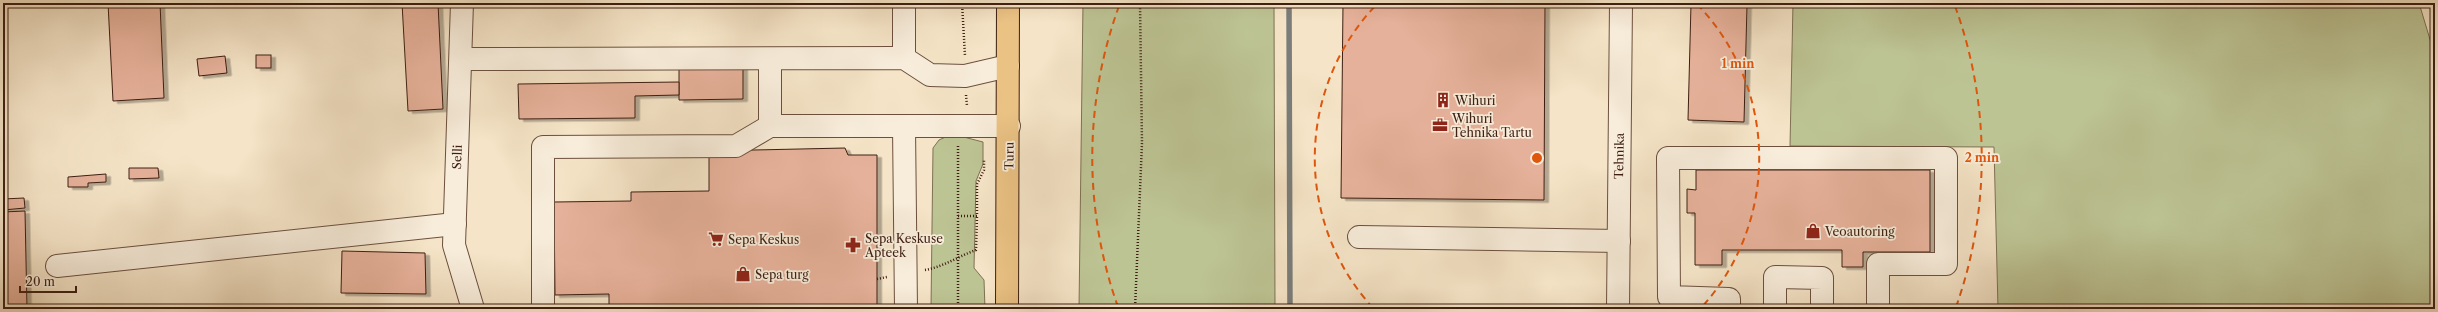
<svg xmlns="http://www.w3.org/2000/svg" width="2438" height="312" viewBox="0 0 2438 312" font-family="'Libre Caslon Text',serif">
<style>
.green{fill:#bdc494;stroke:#7d7152}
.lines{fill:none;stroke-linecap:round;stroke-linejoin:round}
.stream{stroke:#7a7d7a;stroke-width:5.5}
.building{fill:#e6b19a;stroke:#3d1e11;filter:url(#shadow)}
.minor-casing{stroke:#6b503e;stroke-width:24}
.major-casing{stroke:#3d1e11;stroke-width:24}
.path{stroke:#3d1e11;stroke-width:2.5;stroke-dasharray:1 2;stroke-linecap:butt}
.minor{stroke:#f8eddb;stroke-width:22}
.major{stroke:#eac284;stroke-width:22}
.ring{fill:none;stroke:#df560c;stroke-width:2;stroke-dasharray:7 5}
.labels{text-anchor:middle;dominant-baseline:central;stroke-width:3.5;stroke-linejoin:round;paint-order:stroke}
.poi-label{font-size:12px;fill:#3d1e11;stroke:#f8eddb;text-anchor:start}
.street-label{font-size:12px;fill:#3d1e11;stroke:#f8eddb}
.centre{fill:#df560c;stroke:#f8eddb;stroke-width:2}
.ring-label{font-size:12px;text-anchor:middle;font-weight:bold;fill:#df560c;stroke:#f8eddb;stroke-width:3.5;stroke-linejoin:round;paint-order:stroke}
</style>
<defs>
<filter id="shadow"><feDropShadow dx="4.5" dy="2.5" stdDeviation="0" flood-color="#0004"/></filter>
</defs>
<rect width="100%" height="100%" fill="#f5e4c7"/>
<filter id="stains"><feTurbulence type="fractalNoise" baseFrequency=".005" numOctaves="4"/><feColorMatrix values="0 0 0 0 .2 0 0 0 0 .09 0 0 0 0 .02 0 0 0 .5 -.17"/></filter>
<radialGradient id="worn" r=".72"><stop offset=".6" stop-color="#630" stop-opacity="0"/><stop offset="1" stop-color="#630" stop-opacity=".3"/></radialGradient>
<g class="green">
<polygon points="1083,3 1274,3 1275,309 1079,309"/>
<polygon points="1793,3 2419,3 2435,56 2435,309 1998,309 1994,147 1790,146"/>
<polygon points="952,134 983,142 983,164 976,181 974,268 984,280 985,309 931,309 933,148 939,140"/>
</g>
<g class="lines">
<polyline class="stream" points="1289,3 1290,309"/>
</g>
<g class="building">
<polygon points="108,3 160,3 164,98 113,101"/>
<polygon points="402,3 438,3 443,109 408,111"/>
<polygon points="1343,3 1545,3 1544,200 1341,198"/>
<polygon points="1691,4 1747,5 1744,122 1688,120"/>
<rect x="256" y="55" width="15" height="13"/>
<polygon points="225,56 227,73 199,76 197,59"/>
<polygon points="743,62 743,99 679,100 679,63"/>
<polygon points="679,82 679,95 635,96 635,118 519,119 518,84"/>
<polygon points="845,148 848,155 877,155 877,309 609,308 609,294 555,295 554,202 631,201 631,192 709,191 709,151"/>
<polygon points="129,168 158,168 159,178 129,179"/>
<polygon points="1696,170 1930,170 1930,252 1863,252 1863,267 1842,267 1842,250 1722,250 1722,265 1695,265 1695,213 1687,213 1687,189 1696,190"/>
<polygon points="106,174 106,182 88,183 88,187 68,187 68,177"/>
<polygon points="24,198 25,208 3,210 3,199"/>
<polygon points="25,211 27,309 3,309 3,212"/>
<polygon points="342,251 425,253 426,294 341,293"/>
<polygon points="1396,306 1548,308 1548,309 1396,309"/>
<polygon points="319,308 425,308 319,309"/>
</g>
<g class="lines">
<g class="minor-casing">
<g id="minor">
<polyline points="462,3 454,245 473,309"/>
<polyline points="904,3 904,58"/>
<polyline points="461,59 904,58 930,75 965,76 1008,66"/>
<polyline points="770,126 770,59"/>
<polyline points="904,127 906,309"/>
<polyline points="1359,237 1619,241"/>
<polyline points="57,266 455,224"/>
<polyline points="543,309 543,147 736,146 770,126 1009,126"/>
<polyline points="1618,309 1621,3"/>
<polyline points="1729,309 1729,299 1669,297 1668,158 1946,158 1946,264 1878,264 1878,309"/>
<polyline points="1775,309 1775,277 1822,278 1822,309"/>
</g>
</g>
<g class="major-casing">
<polyline id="major" points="1007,309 1008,3"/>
</g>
<g class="path">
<polyline points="962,3 965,56"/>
<polyline points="966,95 967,106"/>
<polyline points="958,216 977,216 977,184 984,170 984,160"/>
<path d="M925,270C943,267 959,256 976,250L977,216"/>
<polyline points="877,279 887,277"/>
<polyline points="958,309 958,145"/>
<polyline points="1135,309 1142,143 1140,3"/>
</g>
<use href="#minor" class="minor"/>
<use href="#major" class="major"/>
</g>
<g class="ring">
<path d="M1373 308A222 222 0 0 1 1377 4M1697 4A222 222 0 0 1 1701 308"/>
<path d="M1118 307A445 445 0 0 1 1119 6M1955 6A445 445 0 0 1 1956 307"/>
</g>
<defs>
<g id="building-bare" transform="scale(1.2)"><path d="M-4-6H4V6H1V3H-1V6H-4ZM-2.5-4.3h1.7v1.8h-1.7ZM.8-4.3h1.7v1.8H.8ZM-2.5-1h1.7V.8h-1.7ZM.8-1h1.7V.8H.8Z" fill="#8f2418" stroke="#f8eddb" stroke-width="2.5" paint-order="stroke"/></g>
<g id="office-bare" transform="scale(1.2)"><path d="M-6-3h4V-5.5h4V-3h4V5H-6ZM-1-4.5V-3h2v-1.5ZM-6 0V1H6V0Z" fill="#8f2418" stroke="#f8eddb" stroke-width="2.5" paint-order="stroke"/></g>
<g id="shop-bare" transform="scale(1.2)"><path d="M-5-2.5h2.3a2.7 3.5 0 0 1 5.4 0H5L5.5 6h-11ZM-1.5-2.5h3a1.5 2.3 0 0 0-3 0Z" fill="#8f2418" stroke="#f8eddb" stroke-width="2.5" paint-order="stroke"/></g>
<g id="supermarket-bare" transform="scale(1.2)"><path d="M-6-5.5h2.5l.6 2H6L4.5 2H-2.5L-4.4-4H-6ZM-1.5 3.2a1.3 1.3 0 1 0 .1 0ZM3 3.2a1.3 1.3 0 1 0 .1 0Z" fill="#8f2418" stroke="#f8eddb" stroke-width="2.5" paint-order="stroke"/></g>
<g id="pharmacy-bare" transform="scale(1.2)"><path d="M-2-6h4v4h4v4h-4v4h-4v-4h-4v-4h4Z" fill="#8f2418" stroke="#f8eddb" stroke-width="2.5" paint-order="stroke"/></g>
</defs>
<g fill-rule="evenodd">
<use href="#building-bare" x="1443" y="100"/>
<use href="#office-bare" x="1440" y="125"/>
<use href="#shop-bare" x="1813" y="231"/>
<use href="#supermarket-bare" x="716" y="239"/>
<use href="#pharmacy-bare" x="853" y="245"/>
<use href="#shop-bare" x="743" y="274"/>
</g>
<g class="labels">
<g class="poi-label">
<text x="1455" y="100">Wihuri</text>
<text x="1452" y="118">Wihuri<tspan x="1452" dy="14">Tehnika Tartu</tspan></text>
<text x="1825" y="231">Veoautoring</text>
<text x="865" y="238">Sepa Keskuse<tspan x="865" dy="14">Apteek</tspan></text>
<text x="728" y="239">Sepa Keskus</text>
<text x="755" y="274">Sepa turg</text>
</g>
<g class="street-label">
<text transform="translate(1009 156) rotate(-89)">Turu</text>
<text transform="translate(1619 156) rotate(-89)">Tehnika</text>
<text transform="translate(457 157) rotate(-88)">Selli</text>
</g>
</g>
<circle cx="1537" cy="158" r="6" class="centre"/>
<g class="ring-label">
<text x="1738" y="68">1 min</text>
<text x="1982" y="162">2 min</text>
</g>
<rect width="2438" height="312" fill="none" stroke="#f5e4c7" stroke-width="16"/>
<rect x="4" y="4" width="2430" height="304" fill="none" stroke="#3d1e11" stroke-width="2"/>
<rect x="8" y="8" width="2422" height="296" fill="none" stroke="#3d1e11"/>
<path d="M20 286v6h56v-6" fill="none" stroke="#3d1e11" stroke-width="2"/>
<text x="26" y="286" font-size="12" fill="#3d1e11" stroke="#f8eddb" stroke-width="3" paint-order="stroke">20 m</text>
<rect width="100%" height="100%" filter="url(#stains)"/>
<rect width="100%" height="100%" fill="url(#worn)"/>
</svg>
